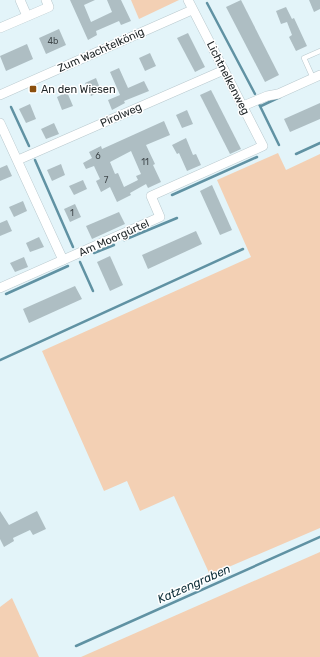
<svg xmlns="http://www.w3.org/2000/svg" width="320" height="657" viewBox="0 0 320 657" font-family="Rubik,sans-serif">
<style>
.green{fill:#f3d0b4}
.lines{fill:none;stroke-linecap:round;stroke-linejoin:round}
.stream{stroke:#6092a3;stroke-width:2.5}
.building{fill:#aebec3;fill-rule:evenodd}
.service-casing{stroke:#b9c9ce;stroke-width:5.5}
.minor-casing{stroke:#b9c9ce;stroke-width:10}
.service{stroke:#fff;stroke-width:4.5}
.minor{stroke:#fff;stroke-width:9}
.poi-dot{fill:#8b4f0d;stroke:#fff;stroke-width:1.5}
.labels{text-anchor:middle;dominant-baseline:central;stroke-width:3;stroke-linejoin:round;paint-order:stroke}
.number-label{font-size:9px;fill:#424a4d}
.street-label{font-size:11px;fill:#1e2426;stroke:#fff}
.poi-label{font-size:11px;fill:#1e2426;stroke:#fff;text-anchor:start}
.water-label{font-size:12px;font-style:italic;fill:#0f303a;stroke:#fff}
</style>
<rect width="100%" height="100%" fill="#e3f4f9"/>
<g class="green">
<polygon points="131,0 179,0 139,19"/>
<polygon points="278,153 286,170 320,154 320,528 210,575 174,496 140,511 127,481 104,491 42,351 251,257 217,180"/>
<polygon points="320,552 320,657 81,657"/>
<polygon points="12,598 39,657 0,657 0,607"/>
</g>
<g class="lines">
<g class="stream">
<polyline points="207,3 255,94"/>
<polyline points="259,104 279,145"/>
<polyline points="261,106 280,97"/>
<polyline points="11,107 29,146"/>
<polyline points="296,154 320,143"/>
<polyline points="35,160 73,247"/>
<polyline points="172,195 257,157"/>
<polyline points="124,240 177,218"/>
<polyline points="94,253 114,245"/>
<polyline points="80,262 93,291"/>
<polyline points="6,294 68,266"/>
<polyline points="0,360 243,249"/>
<polyline points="76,646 320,537"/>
</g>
</g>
<g class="building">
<polygon points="70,0 95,0 84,5 91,22 112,12 107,0 121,0 131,21 121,25 119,21 96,31 97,35 88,40"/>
<polygon points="241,0 279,75 265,82 226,7"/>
<polygon points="309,0 320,0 320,9 314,12"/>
<polygon points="286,7 292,19 294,18 307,46 296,51 289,37 292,35 287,22 281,24 276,11"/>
<polygon points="59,29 66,45 46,54 39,38"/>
<polygon points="188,33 205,67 195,72 177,38"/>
<polygon points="27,44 33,59 6,71 0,56"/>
<polygon points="150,53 156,66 145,71 139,58"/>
<polygon points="119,68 128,88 144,81 149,91 124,101 125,103 112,110 108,100 120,95 110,72"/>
<polygon points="96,78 101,91 91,96 85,83"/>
<polygon points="211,90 241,149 230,154 200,95"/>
<polygon points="67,92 73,106 62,110 57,97"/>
<polygon points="320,103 320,119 290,132 284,119"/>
<polygon points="30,104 36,119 26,123 19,109"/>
<polygon points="187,110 193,124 182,128 176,115"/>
<path d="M164,121L170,135L146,145L155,164L153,165L161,182L148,188L146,184L130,193L131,195L117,202L110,187L101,192L96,181L100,179L94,166L86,169L83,163L92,158L89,152L101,146L102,149ZM131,151L141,174L136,176L138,180L124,187L118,173L115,174L110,162Z"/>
<polygon points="54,123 59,134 46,139 41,129"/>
<polygon points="186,138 193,155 196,154 201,165 187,171 179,153 177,154 172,145"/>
<polygon points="61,164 65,175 52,181 47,170"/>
<polygon points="7,165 12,176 0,181 0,168"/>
<polygon points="83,180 87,189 74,195 69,186"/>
<polygon points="212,185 232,230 220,235 200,191"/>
<polygon points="23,201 27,211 14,217 9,207"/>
<polygon points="75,204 81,217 70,222 64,209"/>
<polygon points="119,212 125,224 92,239 86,226"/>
<polygon points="7,220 12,231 0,236 0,223"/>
<polygon points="196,231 202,244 148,269 142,255"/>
<polygon points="39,237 44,247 30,252 26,243"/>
<polygon points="110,256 123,285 110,291 97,262"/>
<polygon points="24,257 28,267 15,272 10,263"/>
<polygon points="75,286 82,299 29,323 23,309"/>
<polygon points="0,511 9,525 37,511 46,529 33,535 30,530 13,538 14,541 4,547 0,539"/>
</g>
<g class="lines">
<g class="service-casing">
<polyline id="service" points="313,78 304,58 320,51"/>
</g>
<g class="minor-casing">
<g id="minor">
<polyline points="20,0 27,16"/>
<polyline points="0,28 49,7 46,0"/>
<polyline points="0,95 192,10"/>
<polyline points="243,106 267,96 278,94 320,75"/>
<polyline points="0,123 63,260"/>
<polyline points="18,160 224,70"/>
<polyline points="0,288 160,217 151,196 263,146 188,0"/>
</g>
</g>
<use href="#service" class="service"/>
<use href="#minor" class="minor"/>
</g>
<rect class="poi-dot" x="29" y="85" width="8" height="8" rx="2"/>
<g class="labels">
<g class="number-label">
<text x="53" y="41">4b</text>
<text x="98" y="156">6</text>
<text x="145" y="162">11</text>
<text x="106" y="180">7</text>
<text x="72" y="213">1</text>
</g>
<g class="street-label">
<text transform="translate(101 50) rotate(-24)">Zum Wachtelkönig</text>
<text transform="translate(228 78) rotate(63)">Lichtnelkenweg</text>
<text transform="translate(121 115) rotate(-24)">Pirolweg</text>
<text transform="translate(114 238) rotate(-24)">Am Moorgürtel</text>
</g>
<g class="poi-label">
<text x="41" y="89">An den Wiesen</text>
</g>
<g class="water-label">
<text transform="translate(194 584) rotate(-24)">Katzengraben</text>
</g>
</g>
</svg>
